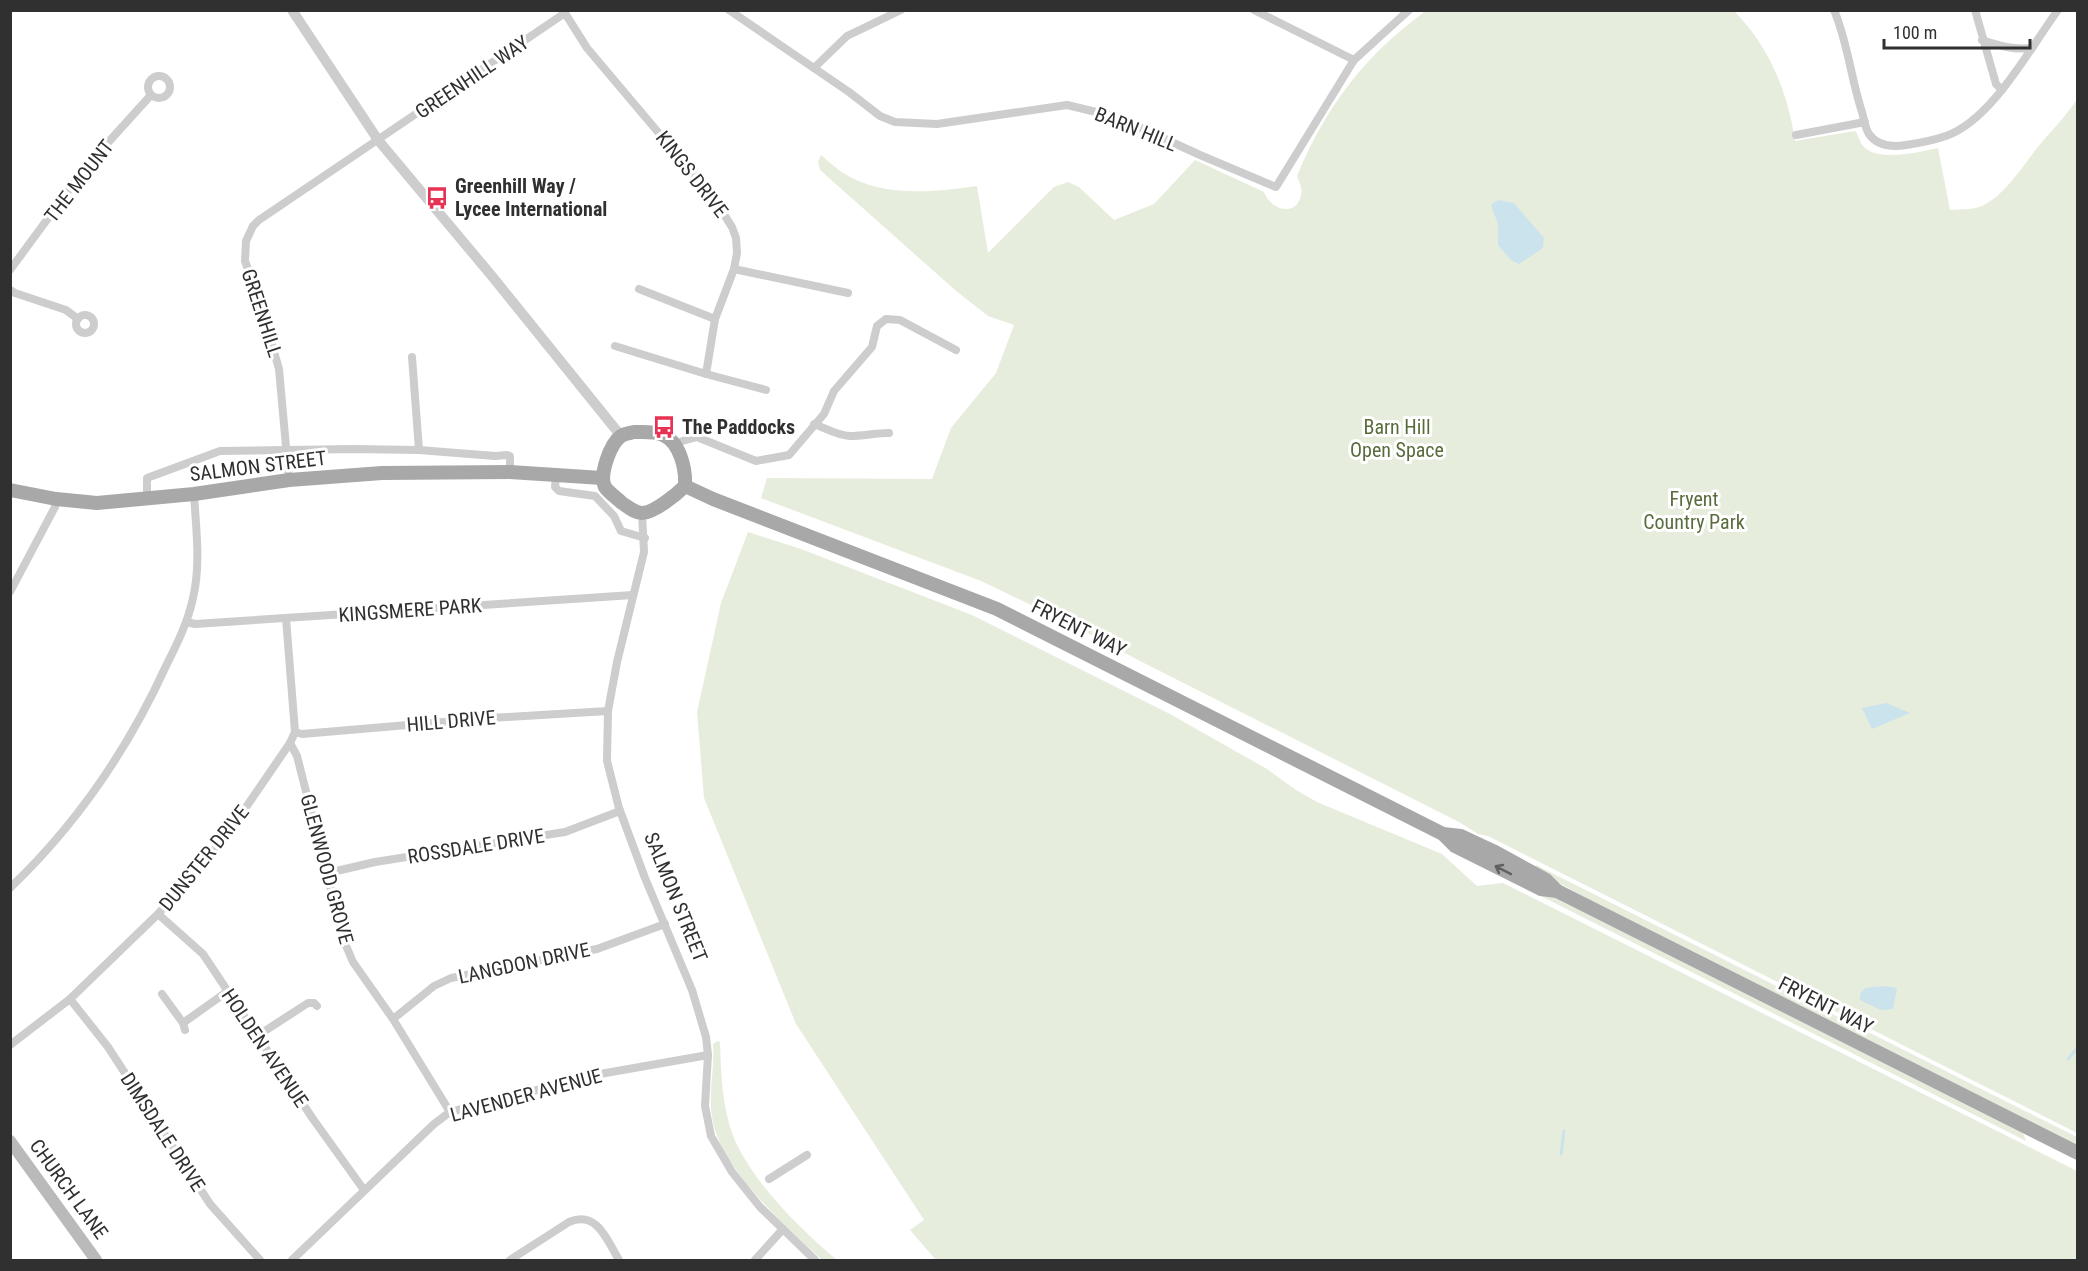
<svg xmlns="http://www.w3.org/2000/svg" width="2088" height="1271" viewBox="0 0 2088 1271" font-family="'Roboto Condensed',sans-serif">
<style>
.green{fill:#e7eddd}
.water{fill:#cae3ec}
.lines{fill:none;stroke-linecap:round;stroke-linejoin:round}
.stream{stroke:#cae3ec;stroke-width:3}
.minor{stroke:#cdcdcd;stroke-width:8}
.tertiary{stroke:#cdcdcd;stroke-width:10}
.secondary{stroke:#bababa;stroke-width:12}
.primary{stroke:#a8a8a8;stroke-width:14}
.oneway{stroke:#606060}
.labels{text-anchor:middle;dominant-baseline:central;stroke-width:6;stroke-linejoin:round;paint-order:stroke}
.street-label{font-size:20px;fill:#303030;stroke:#fff}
.poi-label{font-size:20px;font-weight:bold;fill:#303030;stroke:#fff;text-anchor:start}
.park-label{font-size:20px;fill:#586c3c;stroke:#fff}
</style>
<rect width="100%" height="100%" fill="#fff"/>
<g class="green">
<path d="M1427,10L1734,11C1769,46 1788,92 1795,141L1855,131C1859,135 1859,142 1864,147C1879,162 1919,152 1938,148L1950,210C1961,209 1973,210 1982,206C2008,193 2024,163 2042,142C2054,128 2067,115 2077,99V1133L1488,836L1478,834L1459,822L1138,660L1073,625L981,581L761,498L767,478L932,479L951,428L996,373L1014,325L988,316L955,290L820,170L818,162L821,155C828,161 836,168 843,173C883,198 934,192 977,186L988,253L1054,187L1068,182L1079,187L1114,220L1154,204L1195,160L1264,192C1271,211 1297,217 1301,195C1303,188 1299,182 1297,176C1326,106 1365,55 1427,10Z"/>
<polygon points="748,532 801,549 972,615 1170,714 1267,769 1296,790 1317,802 1442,854 1477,886 1503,883 2077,1171 2077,1260 936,1260 910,1230 924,1220 796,1024 704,798 697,712 721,603"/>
<polygon points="1536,865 2077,1137 2077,1145 1593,902 1534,869"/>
<polygon points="1530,885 2023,1133 2026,1141 1529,890"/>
<path d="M717,1041L720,1042C721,1073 722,1103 732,1133C749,1179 800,1229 837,1260H822C786,1227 719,1167 712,1117C708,1092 715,1068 713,1044Z"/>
</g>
<g class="water">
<polygon points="1498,200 1514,203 1544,238 1543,248 1519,264 1511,260 1498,245 1498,224 1491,205"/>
<polygon points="1886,703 1910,713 1872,729 1862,708"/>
<polygon points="1883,986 1897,988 1893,1009 1881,1010 1860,1000 1860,994 1865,988"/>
</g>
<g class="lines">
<g class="stream">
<polyline points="2068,1059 2078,1047"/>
<polyline points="1561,1154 1564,1131"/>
</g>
<g class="minor">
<polyline points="563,10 587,48 679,157 718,205 732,227 736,238 737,253 734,269 715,319 706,374 766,390"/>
<polyline points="729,10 849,92 880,116 895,122 937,124 1067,105 1117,117 1200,155 1276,187 1354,60 1409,10"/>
<polyline points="1254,10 1354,60"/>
<path d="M1834,10C1848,43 1851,79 1862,112C1864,119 1865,128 1869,134C1877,146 1893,147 1906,145C1920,143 1934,140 1946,136C1992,120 2030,48 2058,10"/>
<polyline points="1975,10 1996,84 2002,90"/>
<path d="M1982,40C2000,46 2013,50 2032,48"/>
<polyline points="814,68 847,36 901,10"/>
<circle cx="159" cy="87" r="11"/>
<polyline points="1796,135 1865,122"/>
<polyline points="734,269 848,293"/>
<polyline points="10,270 85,168 151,95"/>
<polyline points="639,289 715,319"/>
<polyline points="10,290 15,293 66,310 78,319"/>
<circle cx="85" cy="324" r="9"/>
<polyline points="615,346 706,374"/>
<polyline points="412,357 419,450"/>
<path d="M814,424C825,428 838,436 850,436C863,436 876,433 889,433"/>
<polyline points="675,443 697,437 756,461 789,455 824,414 834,391 872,347 877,326 886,319 900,320 956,350"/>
<polyline points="556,476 555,487 559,491 595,496 614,516 621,531 645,538"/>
<polyline points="289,480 279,369 258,296 245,261 246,241 253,226 259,220 565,13"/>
<polyline points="147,498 147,478 220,451 353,449 419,450 495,456 507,455 510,456 510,472"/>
<polyline points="642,513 644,552 617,662 608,711 607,761 619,808 645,878 692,990 706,1037 708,1055 705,1106 711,1136 732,1172 760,1207 815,1260"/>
<polyline points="10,592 55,507 56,499"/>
<polyline points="187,622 195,624 633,595"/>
<polyline points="295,732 302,734 490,718 608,711"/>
<polyline points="290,743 297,756 344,941 353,962 393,1019 450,1112"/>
<polyline points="328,873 375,862 565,832 620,811"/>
<path d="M10,888C76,825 128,749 166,666C177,644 188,622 193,598C201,565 196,528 194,494"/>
<polyline points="158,914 203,954 313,1119 364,1190"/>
<polyline points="162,994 183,1023 185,1030"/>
<polyline points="70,999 108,1047 210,1204 260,1260"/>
<polyline points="393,1019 434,986 451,978 597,949 665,924"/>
<polyline points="183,1023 228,991"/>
<polyline points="257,1036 308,1003 314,1003 317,1006"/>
<polyline points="10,1045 70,999 158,914 205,861 240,816 290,743 295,732 286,618"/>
<polyline points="769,1179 807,1155"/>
<polyline points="292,1260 434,1124 450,1112 600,1074 708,1055"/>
<path d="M510,1260L569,1222C597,1210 607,1240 619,1260"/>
<polyline points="755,1260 783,1229"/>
</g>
<polyline class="tertiary" points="292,10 378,140 491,275 621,436"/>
<polyline class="secondary" points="10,1141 96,1260"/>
<g class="primary">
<path d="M634,432C643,432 655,431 663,435C680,442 686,469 685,486C677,494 654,513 642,513C635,513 628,507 622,503C617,498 609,493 605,487C599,475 610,444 621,436C624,434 630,433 634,432Z"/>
<polyline points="685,486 713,499 997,609 1443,834 1455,846 1541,889 1557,891 2078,1153"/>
<polyline points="10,490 56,499 97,503 194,494 289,480 382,473 510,472 602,478"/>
<polyline points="1443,834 1461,836 1493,851 1546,880 1557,891"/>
</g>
</g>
<defs><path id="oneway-shaft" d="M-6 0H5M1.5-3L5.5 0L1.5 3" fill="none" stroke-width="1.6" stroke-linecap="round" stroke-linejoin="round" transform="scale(1.5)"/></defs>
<use class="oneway" href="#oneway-shaft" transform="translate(1503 870) rotate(-153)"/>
<defs>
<g id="bus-bare" transform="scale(1.8)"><path d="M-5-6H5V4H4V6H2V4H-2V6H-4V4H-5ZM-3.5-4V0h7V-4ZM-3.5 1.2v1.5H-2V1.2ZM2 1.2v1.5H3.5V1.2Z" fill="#e63253" stroke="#fff" stroke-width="2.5" paint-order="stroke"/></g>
</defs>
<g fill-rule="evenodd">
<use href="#bus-bare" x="437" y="198"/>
<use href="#bus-bare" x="664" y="427"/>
</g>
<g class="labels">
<g class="street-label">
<text transform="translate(472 77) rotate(-34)">GREENHILL WAY</text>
<text transform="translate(1136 129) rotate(22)">BARN HILL</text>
<text transform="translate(692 174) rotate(52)">KINGS DRIVE</text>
<text transform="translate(79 181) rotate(-52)">THE MOUNT</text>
<text transform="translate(262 313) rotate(72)">GREENHILL</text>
<text transform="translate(258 466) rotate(-7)">SALMON STREET</text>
<text transform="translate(410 610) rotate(-4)">KINGSMERE PARK</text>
<text transform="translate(1079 628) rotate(27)">FRYENT WAY</text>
<text transform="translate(451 721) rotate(-5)">HILL DRIVE</text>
<text transform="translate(476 846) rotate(-9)">ROSSDALE DRIVE</text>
<text transform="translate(204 858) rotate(-51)">DUNSTER DRIVE</text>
<text transform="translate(327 869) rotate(75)">GLENWOOD GROVE</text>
<text transform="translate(676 897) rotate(68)">SALMON STREET</text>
<text transform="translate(524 963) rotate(-12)">LANGDON DRIVE</text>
<text transform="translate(1826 1005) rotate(27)">FRYENT WAY</text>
<text transform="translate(265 1048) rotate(56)">HOLDEN AVENUE</text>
<text transform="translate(526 1095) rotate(-15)">LAVENDER AVENUE</text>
<text transform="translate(163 1132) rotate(57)">DIMSDALE DRIVE</text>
<text transform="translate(69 1189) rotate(54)">CHURCH LANE</text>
</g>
<g class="poi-label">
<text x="455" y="186">Greenhill Way /<tspan x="455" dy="23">Lycee International</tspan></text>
<text x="682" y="427">The Paddocks</text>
</g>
<g class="park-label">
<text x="1397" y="427">Barn Hill<tspan x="1397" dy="23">Open Space</tspan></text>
<text x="1694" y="499">Fryent<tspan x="1694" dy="23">Country Park</tspan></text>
</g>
</g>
<rect width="2088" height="1271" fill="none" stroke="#303030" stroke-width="24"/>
<path d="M1884 39v9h146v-9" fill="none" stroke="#303030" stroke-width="3"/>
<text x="1893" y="39" font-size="18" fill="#303030" stroke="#ffffff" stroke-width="4.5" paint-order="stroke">100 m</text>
</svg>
